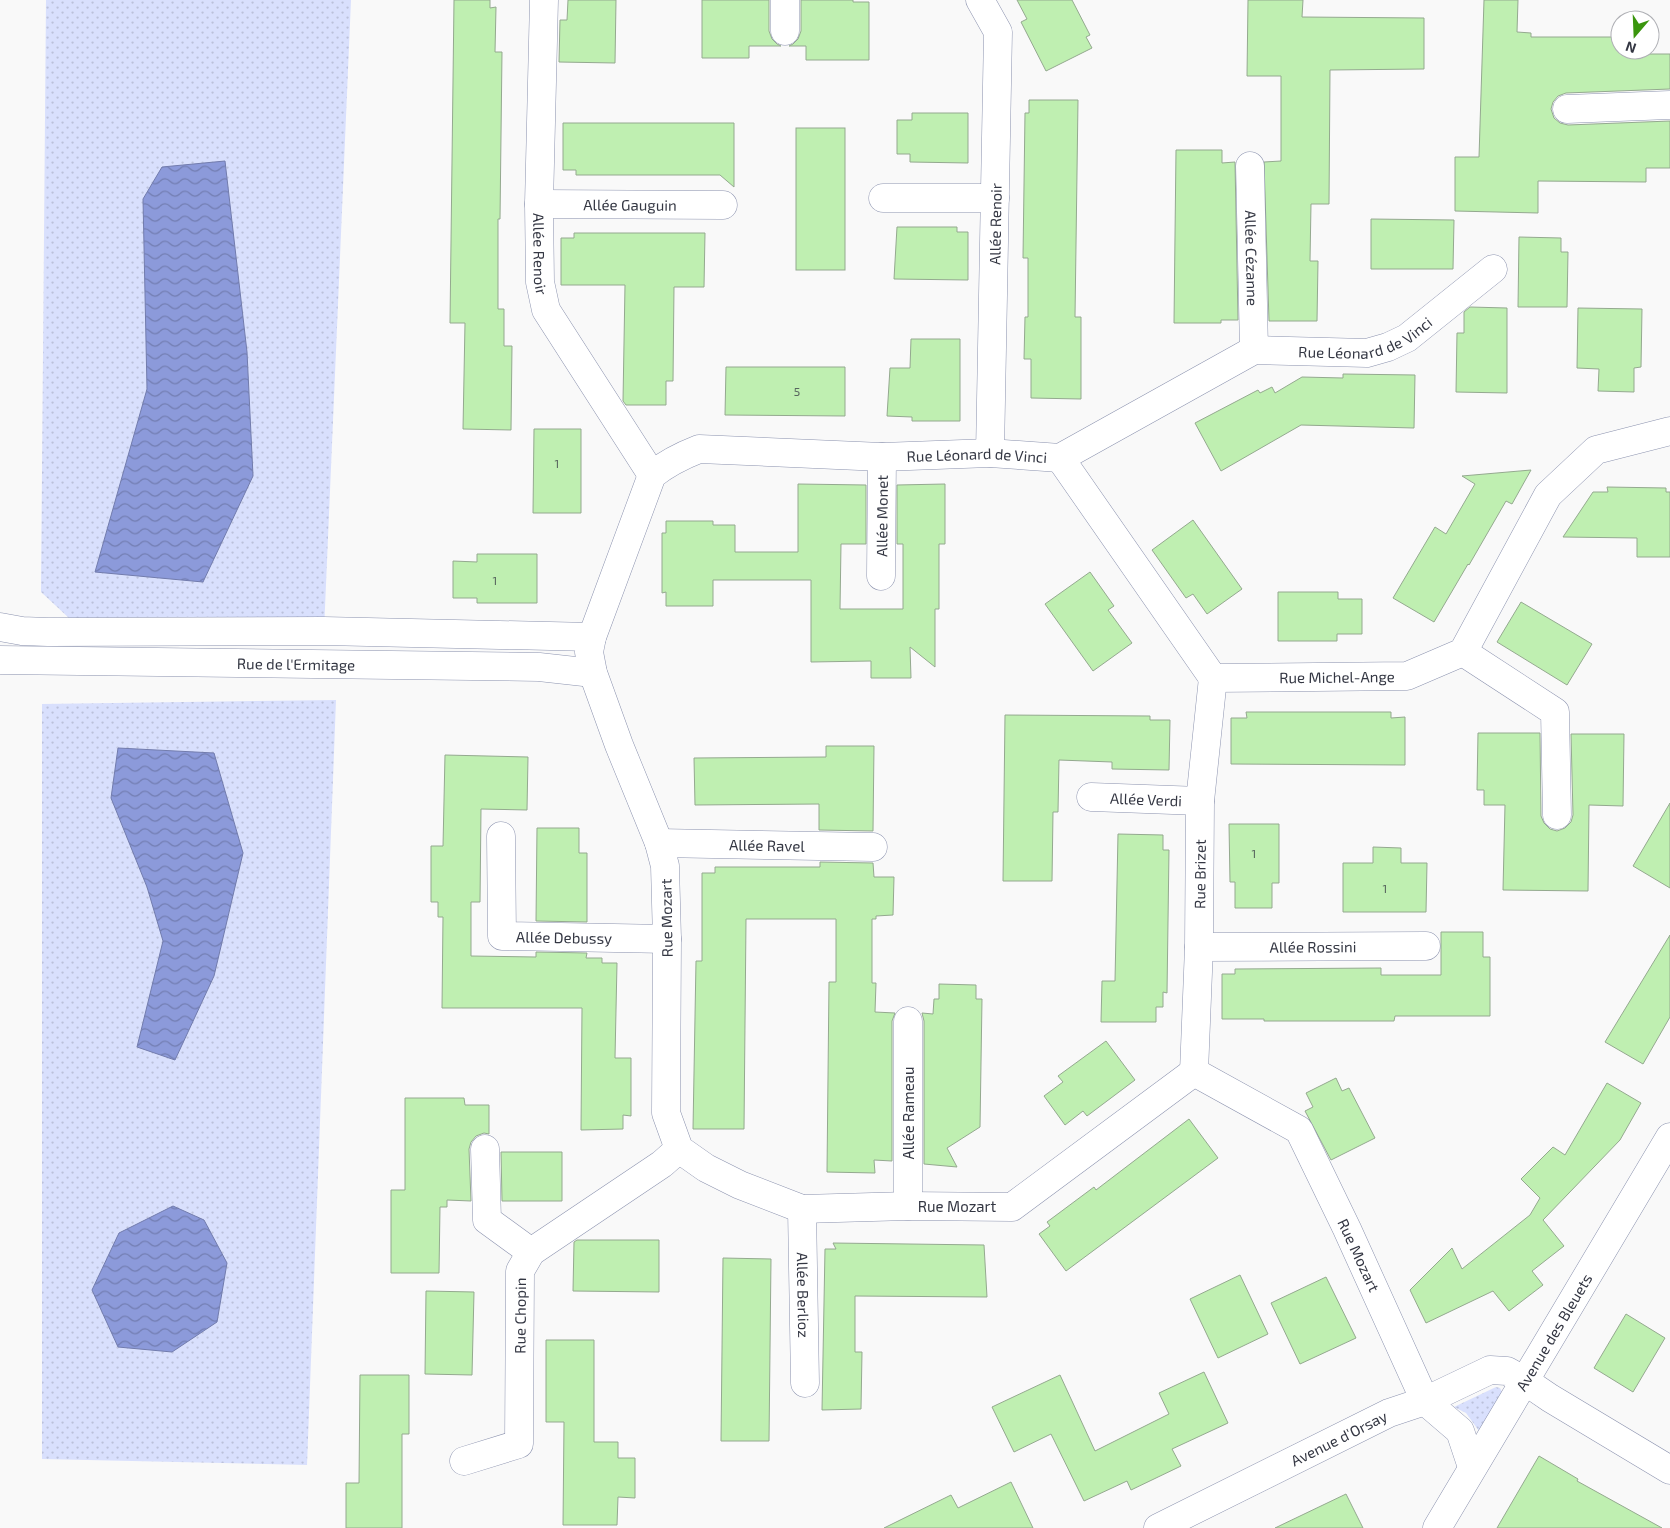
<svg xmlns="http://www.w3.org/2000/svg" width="1670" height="1528" viewBox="0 0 1670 1528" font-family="'Exo 2',sans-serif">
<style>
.green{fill:url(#green-dots)}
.water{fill:url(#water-waves);stroke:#727cad}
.building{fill:#bfefb1;stroke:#94a98f}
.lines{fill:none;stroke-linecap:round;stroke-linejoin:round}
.minor-casing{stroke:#8c93af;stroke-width:29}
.minor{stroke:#fff;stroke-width:28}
.labels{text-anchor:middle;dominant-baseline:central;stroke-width:4;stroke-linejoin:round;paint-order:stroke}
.number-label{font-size:12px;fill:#57655e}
.street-label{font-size:15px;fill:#343743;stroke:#fff}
</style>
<defs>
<pattern id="green-dots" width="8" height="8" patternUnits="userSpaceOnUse" patternTransform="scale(1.25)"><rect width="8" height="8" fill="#d9e0fd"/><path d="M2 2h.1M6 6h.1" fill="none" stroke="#bbc1da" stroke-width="1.8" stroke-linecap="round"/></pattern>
<pattern id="water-waves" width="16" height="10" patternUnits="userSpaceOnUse" patternTransform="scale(1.25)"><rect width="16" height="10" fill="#8c9ada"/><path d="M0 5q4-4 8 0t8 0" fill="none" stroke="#737eb2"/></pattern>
</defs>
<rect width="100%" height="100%" fill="#f9f9f9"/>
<g class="green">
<polygon points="46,0 351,0 324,631 70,619 41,592"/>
<polygon points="336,700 307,1465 42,1459 42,704"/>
<polygon points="1496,1387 1500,1388 1502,1392 1479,1431 1466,1413 1454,1407"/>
</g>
<g class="water">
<polygon points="225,161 247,352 253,476 203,582 95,572 147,389 143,199 162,167"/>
<polygon points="118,748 214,753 243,853 214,976 175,1060 137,1047 163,941 147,887 111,798"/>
<polygon points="173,1206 204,1220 227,1263 217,1322 172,1352 118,1347 92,1290 119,1233"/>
</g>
<g class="building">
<polygon points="454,0 490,0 490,8 496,7 495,52 502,52 500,219 498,219 498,309 504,309 504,346 512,346 511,430 463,429 465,323 450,323"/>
<polygon points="568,0 616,0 615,63 559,62 560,20 567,20"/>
<polygon points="702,0 769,0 769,31 772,39 777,44 781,46 749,46 749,58 702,58"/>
<polygon points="801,0 853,0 853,2 869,2 869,60 806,60 806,46 789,46 793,44 798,39 801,31"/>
<polygon points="1017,0 1072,0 1090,35 1086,37 1092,48 1046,71 1021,22 1027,19"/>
<polygon points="1248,0 1303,0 1302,17 1424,18 1424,69 1330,70 1329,204 1311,204 1310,261 1318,261 1317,321 1269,321 1264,162 1281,161 1281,76 1247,76"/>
<polygon points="1484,0 1518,0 1517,32 1531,33 1531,37 1620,37 1620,50 1647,50 1647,54 1670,54 1670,89 1566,93 1558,96 1553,102 1551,109 1554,118 1560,123 1568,125 1670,121 1670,168 1646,168 1646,182 1538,181 1538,213 1455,211 1455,157 1479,157"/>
<polygon points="1029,100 1078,100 1075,317 1081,317 1081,399 1031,398 1031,359 1024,359 1025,317 1028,317 1028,258 1023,258 1025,113 1029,113"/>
<polygon points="912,113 968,113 968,163 910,162 910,154 897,154 897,120 912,120"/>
<polygon points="563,123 734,123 734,187 720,175 576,175 576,170 563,170"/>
<rect x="796" y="128" width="49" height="142"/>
<polygon points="1176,150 1222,150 1222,163 1235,162 1238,320 1221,320 1221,323 1174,323"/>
<polygon points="1371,219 1454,220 1453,269 1371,269"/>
<polygon points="897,227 957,227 957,232 968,232 968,280 894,279"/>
<polygon points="574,233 705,233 704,287 674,287 673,381 666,381 666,405 626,405 623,401 625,285 561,285 561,238 574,238"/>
<polygon points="1519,237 1561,238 1561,252 1568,252 1567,307 1518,307"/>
<polygon points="1470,307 1507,308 1507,393 1456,392 1457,333 1464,333 1464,312"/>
<polygon points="1578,308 1642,309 1641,367 1634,368 1634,392 1598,391 1599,369 1577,368"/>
<polygon points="911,339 960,339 960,421 912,421 912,417 887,416 890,368 910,368"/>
<polygon points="726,367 845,367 845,416 725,415"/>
<polygon points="1343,374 1415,375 1414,428 1301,425 1221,471 1195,423 1258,390 1260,393 1272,387 1275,393 1302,377 1343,378"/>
<polygon points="534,429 581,429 581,513 533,513"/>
<polygon points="1531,470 1512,504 1506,501 1469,565 1468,564 1434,622 1393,598 1435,527 1446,534 1475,484 1462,476"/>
<polygon points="798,484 866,485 866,544 841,544 840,609 903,609 903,544 897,544 897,485 945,484 945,544 939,544 939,609 935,609 935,667 910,647 911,678 871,678 871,661 811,662 811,580 713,580 713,606 666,606 666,592 662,593 662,533 666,533 666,521 713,521 713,525 735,525 735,552 798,552"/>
<polygon points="1607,487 1666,488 1666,492 1670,492 1670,557 1637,557 1637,538 1563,537 1593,492 1608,492"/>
<polygon points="1193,520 1242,589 1207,614 1193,594 1186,598 1152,550"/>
<polygon points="477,554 537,554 537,603 477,603 477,598 453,598 453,561 477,562"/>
<polygon points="1090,572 1114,606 1108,610 1132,643 1093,671 1045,604"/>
<polygon points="1278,592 1338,592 1338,599 1362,599 1362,634 1337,634 1337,641 1278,641"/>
<polygon points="1521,602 1592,644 1567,685 1497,642"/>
<polygon points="1246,712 1391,712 1391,718 1405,717 1405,765 1231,764 1231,718 1247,718"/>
<polygon points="1005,715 1150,716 1150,720 1170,720 1169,770 1112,769 1112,762 1059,760 1058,812 1053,812 1052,881 1003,881"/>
<polygon points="1478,733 1540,733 1541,816 1544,823 1550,829 1557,831 1565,828 1571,822 1573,815 1571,734 1624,734 1623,806 1589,805 1588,891 1503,890 1505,805 1484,805 1484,790 1477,790"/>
<polygon points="826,746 874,746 873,831 819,830 819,804 695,805 694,758 826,757"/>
<polygon points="445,755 528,757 527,810 481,809 480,902 471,902 471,956 536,957 536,952 587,953 586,958 602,958 602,963 617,963 615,1058 631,1058 631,1116 623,1115 623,1129 581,1130 582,1008 442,1008 443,917 438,917 438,902 431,902 431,846 443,846"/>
<polygon points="1670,803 1670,888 1633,866"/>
<polygon points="1229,824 1279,824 1279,883 1272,883 1272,908 1235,908 1235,882 1230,882"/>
<polygon points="537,828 579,828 579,853 587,853 587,922 536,921"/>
<polygon points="1118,834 1163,835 1163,850 1169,850 1167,993 1163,992 1163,1007 1156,1007 1156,1022 1101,1022 1102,981 1115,981"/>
<polygon points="1373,847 1401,848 1401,863 1427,863 1426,912 1343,912 1343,863 1373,863"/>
<polygon points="820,862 873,863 874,877 894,877 893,915 876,916 876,919 872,919 872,983 876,983 875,1012 895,1013 892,1021 892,1161 874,1160 875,1173 827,1172 829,982 836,982 836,919 746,919 744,1129 693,1129 696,961 702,961 702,873 715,873 715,867 820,867"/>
<polygon points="1441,932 1483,932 1483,957 1490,957 1490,1016 1395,1016 1394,1021 1264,1021 1264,1019 1222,1019 1222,974 1235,974 1235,969 1381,968 1381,975 1441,975"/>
<polygon points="1670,935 1670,1017 1643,1064 1605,1042"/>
<polygon points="939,984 976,985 976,999 982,999 980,1127 947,1148 957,1167 924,1164 924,1021 922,1013 933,1014 934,999 939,999"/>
<polygon points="1106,1041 1135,1080 1087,1116 1083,1111 1065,1125 1044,1096 1063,1082 1058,1076"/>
<polygon points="1336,1078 1342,1091 1349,1088 1375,1138 1331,1160 1305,1111 1313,1107 1306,1093"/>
<polygon points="1607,1083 1641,1103 1620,1140 1543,1220 1564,1246 1532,1271 1543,1285 1509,1311 1493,1291 1426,1323 1410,1290 1452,1248 1462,1269 1530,1215 1540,1198 1521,1179 1553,1147 1565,1155"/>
<polygon points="405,1098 464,1098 465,1105 489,1105 489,1134 484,1133 476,1136 471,1142 469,1149 471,1201 447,1200 447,1207 440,1207 439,1273 391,1273 391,1190 405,1190"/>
<polygon points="1189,1119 1218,1158 1066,1271 1039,1234 1050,1226 1047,1222 1094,1187 1096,1190"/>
<polygon points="501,1152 562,1152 562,1201 502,1201"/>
<polygon points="577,1240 659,1240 659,1292 573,1291 574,1242"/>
<polygon points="833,1243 984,1245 987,1297 855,1296 855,1352 862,1352 861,1409 822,1410 825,1249 836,1249"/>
<polygon points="723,1258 771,1259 769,1441 721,1441"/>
<polygon points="1240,1275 1268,1334 1218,1358 1190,1299"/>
<polygon points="1326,1277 1356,1338 1300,1364 1271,1303"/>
<polygon points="426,1291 474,1292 472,1375 425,1374"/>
<polygon points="1626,1314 1665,1338 1633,1392 1594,1368"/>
<polygon points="546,1340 594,1340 594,1442 618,1442 618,1458 635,1458 635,1498 618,1497 617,1525 563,1525 564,1422 546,1422"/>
<polygon points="1204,1372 1228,1423 1172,1449 1181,1466 1131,1490 1127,1481 1084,1501 1051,1434 1014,1452 992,1407 1060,1375 1095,1451 1169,1414 1159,1393"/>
<polygon points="360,1375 409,1375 409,1434 402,1434 402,1528 346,1528 346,1483 359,1483"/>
<polygon points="1539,1456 1578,1479 1577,1481 1662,1528 1497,1528"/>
<polygon points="1011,1482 1033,1528 884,1528 951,1495 958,1508"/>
<polygon points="1346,1494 1363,1528 1275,1528"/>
</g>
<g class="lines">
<g class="minor-casing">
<g id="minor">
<path id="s1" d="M544,0L539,204L540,282L546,310L652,475"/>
<polyline points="980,0 998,32 990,453"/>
<polyline points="785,31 785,0"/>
<polyline points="1567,109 1670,105"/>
<path id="s2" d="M1250,166L1254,350"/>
<polyline points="883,198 995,198"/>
<path id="s3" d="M539,204L723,205"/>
<path id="s4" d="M1060,458L1213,678L1407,676L1463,652L1548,495L1596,450L1670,431"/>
<path id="s5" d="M881,576L882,457"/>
<polyline points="0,627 22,631 48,632 324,631 592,637"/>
<polyline points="1463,652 1555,712 1557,815"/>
<path id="s6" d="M0,660L539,667L593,673"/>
<path id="s7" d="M1091,797L1200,801"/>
<path id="s8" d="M501,836L502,936L667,939"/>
<path id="s9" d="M659,843L873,847"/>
<path id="s10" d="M1199,947L1426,946"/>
<path id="s11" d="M1194,1072L1199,947L1200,801L1213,678"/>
<polyline points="485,1149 487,1220 531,1252"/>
<polyline points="908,1206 908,1021"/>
<path id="s12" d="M802,1209L805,1383"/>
<path id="s13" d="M464,1461L519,1444L520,1271L531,1252L662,1164L679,1149"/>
<path id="s14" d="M1472,1467L1460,1431L1425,1401L1347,1229L1299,1130L1194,1072L1012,1207L908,1206L802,1209L740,1185L706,1168L679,1149L666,1113L667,939L665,866L659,843L619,745L593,673L589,652L592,637L652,475C667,463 681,456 699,449L882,457L990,453L1060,458L1254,350L1367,353L1388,347L1407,338L1493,269"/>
<path id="s15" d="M1158,1528L1389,1413L1425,1401L1490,1370L1507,1371L1525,1381L1550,1398L1670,1470"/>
<path id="s16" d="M1437,1528L1670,1137"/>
</g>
</g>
<use href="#minor" class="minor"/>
</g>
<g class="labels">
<g class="number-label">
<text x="797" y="391">5</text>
<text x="557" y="463">1</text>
<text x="495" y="580">1</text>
<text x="1254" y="853">1</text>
<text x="1385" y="888">1</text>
</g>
<g class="street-label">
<text stroke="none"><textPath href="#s3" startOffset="91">Allée Gauguin</textPath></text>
<text transform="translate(995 224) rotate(-89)">Allée Renoir</text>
<text stroke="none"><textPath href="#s1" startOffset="254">Allée Renoir</textPath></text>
<text stroke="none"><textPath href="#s2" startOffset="92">Allée Cézanne</textPath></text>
<text stroke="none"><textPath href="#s14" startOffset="2530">Rue Léonard de Vinci</textPath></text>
<text stroke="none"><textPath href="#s14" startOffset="2110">Rue Léonard de Vinci</textPath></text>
<text stroke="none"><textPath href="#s5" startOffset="60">Allée Monet</textPath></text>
<text stroke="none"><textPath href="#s6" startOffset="296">Rue de l'Ermitage</textPath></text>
<text stroke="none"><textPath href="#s4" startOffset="392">Rue Michel-Ange</textPath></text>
<text stroke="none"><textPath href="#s7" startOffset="55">Allée Verdi</textPath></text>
<text stroke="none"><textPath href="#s9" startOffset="108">Allée Ravel</textPath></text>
<text stroke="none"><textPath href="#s11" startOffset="198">Rue Brizet</textPath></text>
<text transform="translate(666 918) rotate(-91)">Rue Mozart</text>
<text stroke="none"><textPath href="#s8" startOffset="162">Allée Debussy</textPath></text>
<text stroke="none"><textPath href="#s10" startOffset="114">Allée Rossini</textPath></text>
<text transform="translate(908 1113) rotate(-90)">Allée Rameau</text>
<text x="957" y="1206">Rue Mozart</text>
<text transform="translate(1359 1255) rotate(65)">Rue Mozart</text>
<text stroke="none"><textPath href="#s12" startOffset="86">Allée Berlioz</textPath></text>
<text stroke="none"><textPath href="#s13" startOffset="186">Rue Chopin</textPath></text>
<text stroke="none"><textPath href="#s16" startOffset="228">Avenue des Bleuets</textPath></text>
<text stroke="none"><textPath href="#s15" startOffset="202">Avenue d'Orsay</textPath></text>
</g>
</g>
<g transform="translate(1635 35) rotate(199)"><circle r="24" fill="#ffffff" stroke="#aeafb4"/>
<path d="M0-4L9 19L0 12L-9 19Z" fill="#3a950d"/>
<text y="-8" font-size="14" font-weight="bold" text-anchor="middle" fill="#343743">N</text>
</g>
</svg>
